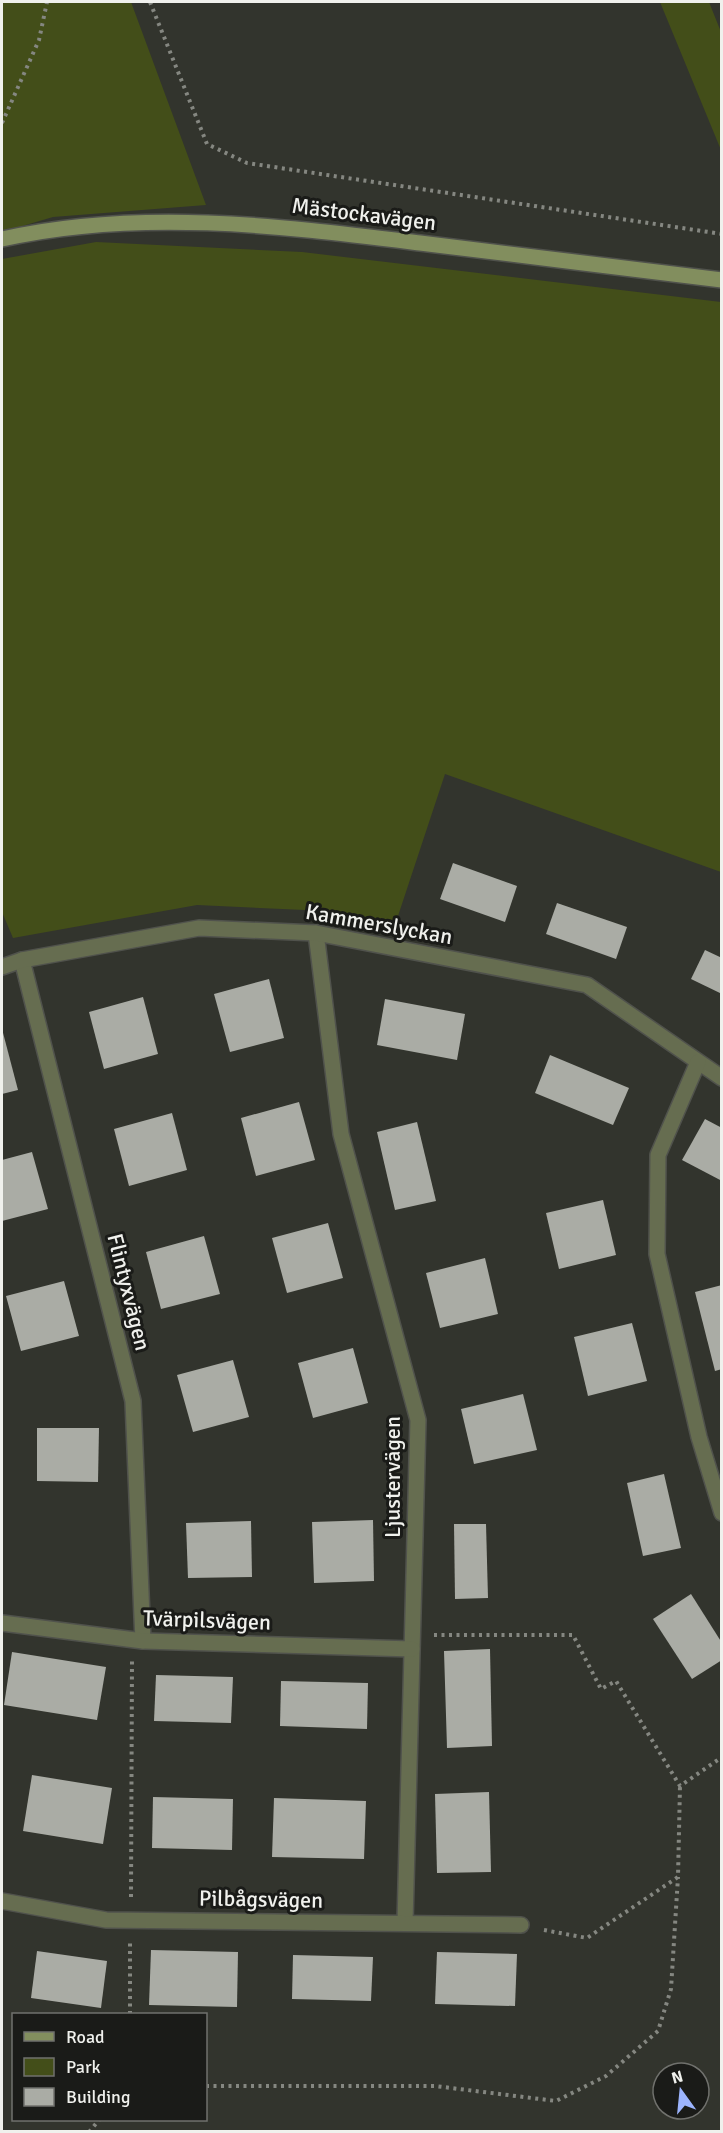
<svg xmlns="http://www.w3.org/2000/svg" width="723" height="2133" viewBox="0 0 723 2133" font-family="Signika,sans-serif">
<style>
.green{fill:#434e19}
.building{fill:#aaaca5}
.lines{fill:none;stroke-linecap:round;stroke-linejoin:round}
.street-casing{stroke:#50524c;stroke-width:18}
.secondary-casing{stroke:#50524c;stroke-width:18}
.path{stroke:#858781;stroke-width:4;stroke-dasharray:3 4.5;stroke-linecap:butt}
.street{stroke:#666d50;stroke-width:15}
.secondary{stroke:#828e5e;stroke-width:15}
.labels{text-anchor:middle;dominant-baseline:central;stroke-width:6;stroke-linejoin:round;paint-order:stroke}
.street-label{font-size:22px;fill:#f0f1ed;stroke:#1a1b18}
</style>
<rect width="100%" height="100%" fill="#32342d"/>
<g class="green">
<polygon points="2,2 131,2 206,205 53,217 2,232"/>
<polygon points="660,2 709,2 721,32 721,150"/>
<polygon points="96,242 302,252 721,302 721,872 445,774 396,922 305,910 197,905 13,938 2,912 2,259"/>
</g>
<g class="building">
<polygon points="453,863 517,886 505,922 440,899"/>
<polygon points="557,903 627,927 616,959 546,934"/>
<polygon points="705,950 722,958 722,994 691,979"/>
<polygon points="269,979 284,1038 230,1052 214,994"/>
<polygon points="143,997 158,1054 104,1069 89,1012"/>
<polygon points="385,999 465,1014 457,1060 377,1045"/>
<polygon points="2,1029 18,1090 2,1094"/>
<polygon points="550,1055 629,1088 613,1125 535,1093"/>
<polygon points="299,1102 315,1160 256,1176 241,1118"/>
<polygon points="172,1113 187,1170 129,1186 114,1129"/>
<polygon points="705,1119 722,1128 722,1181 682,1160"/>
<polygon points="417,1122 436,1201 395,1210 377,1132"/>
<polygon points="32,1152 48,1209 2,1221 2,1160"/>
<polygon points="603,1200 616,1255 559,1269 546,1213"/>
<polygon points="328,1223 343,1278 287,1293 272,1238"/>
<polygon points="204,1236 220,1294 161,1309 146,1252"/>
<polygon points="485,1258 498,1314 440,1328 426,1273"/>
<polygon points="64,1281 79,1336 21,1351 6,1296"/>
<polygon points="722,1285 722,1369 715,1371 695,1292"/>
<polygon points="632,1323 647,1381 588,1396 574,1337"/>
<polygon points="353,1348 368,1403 313,1418 298,1363"/>
<polygon points="233,1360 249,1417 193,1432 177,1375"/>
<polygon points="523,1394 537,1450 474,1464 461,1409"/>
<polygon points="37,1428 99,1428 98,1482 37,1481"/>
<polygon points="664,1474 681,1548 643,1556 627,1483"/>
<polygon points="373,1520 374,1581 314,1583 312,1522"/>
<polygon points="251,1521 252,1577 188,1578 186,1523"/>
<polygon points="454,1524 486,1524 488,1598 455,1599"/>
<polygon points="691,1594 722,1643 722,1660 692,1679 653,1619"/>
<polygon points="490,1649 492,1746 447,1748 444,1651"/>
<polygon points="12,1652 106,1667 97,1720 4,1705"/>
<polygon points="156,1675 233,1677 231,1723 154,1721"/>
<polygon points="281,1681 368,1683 367,1729 280,1726"/>
<polygon points="32,1775 112,1788 103,1844 23,1831"/>
<polygon points="489,1792 491,1872 437,1873 435,1794"/>
<polygon points="153,1797 233,1799 232,1850 152,1848"/>
<polygon points="274,1798 366,1801 364,1859 272,1857"/>
<polygon points="151,1950 238,1952 237,2007 149,2005"/>
<polygon points="37,1951 107,1961 101,2008 31,1998"/>
<polygon points="437,1952 517,1954 515,2006 435,2004"/>
<polygon points="293,1955 373,1957 371,2001 292,1999"/>
</g>
<g class="lines">
<g class="street-casing">
<g id="street">
<polyline points="316,933 341,1134 418,1420 405,1923"/>
<polyline points="22,960 133,1401 143,1641"/>
<polyline points="2,967 22,960 199,928 316,933 587,985 722,1078"/>
<polyline points="698,1062 658,1155 657,1254 699,1437 722,1513"/>
<polyline points="2,1623 143,1641 412,1649"/>
<polyline points="2,1901 106,1920 521,1925"/>
</g>
</g>
<g class="secondary-casing">
<path id="secondary" d="M2,239C140,208 281,226 420,243C521,255 621,268 722,280"/>
</g>
<g class="path">
<polyline points="150,2 207,144 247,163 722,234"/>
<polyline points="2,123 39,40 47,2"/>
<polyline points="434,1635 573,1635 601,1689 616,1681 680,1786 722,1757"/>
<polyline points="131,1897 132,1661"/>
<polyline points="544,1930 587,1938 678,1877 680,1786"/>
<polyline points="130,2014 130,1943"/>
<polyline points="206,2086 435,2086 556,2101 606,2076 658,2031 671,1989 678,1877"/>
<polyline points="89,2132 99,2120"/>
</g>
<use href="#street" class="street"/>
<use href="#secondary" class="secondary"/>
</g>
<g class="labels">
<g class="street-label">
<text transform="translate(364 214) rotate(7)">Mästockavägen</text>
<text transform="translate(379 924) rotate(10)">Kammerslyckan</text>
<text transform="translate(129 1292) rotate(76)">Flintyxvägen</text>
<text transform="translate(392 1477) rotate(-90)">Ljustervägen</text>
<text transform="translate(207 1620) rotate(2)">Tvärpilsvägen</text>
<text transform="translate(261 1899) rotate(1)">Pilbågsvägen</text>
</g>
</g>
<rect width="723" height="2133" fill="none" stroke="#f0f1ed" stroke-width="6"/>
<rect x="12" y="2013" width="195" height="108" fill="#1a1b18" stroke="#70716d" stroke-width="1.5"/>
<rect x="24" y="2032" width="30" height="9" fill="#828e5e" stroke="#70716d" stroke-width="1.5"/>
<text x="66" y="2043" font-size="18" fill="#f0f1ed">Road</text>
<rect x="24" y="2058" width="30" height="18" fill="#434e19" stroke="#70716d" stroke-width="1.5"/>
<text x="66" y="2073" font-size="18" fill="#f0f1ed">Park</text>
<rect x="24" y="2088" width="30" height="18" fill="#aaaca5" stroke="#70716d" stroke-width="1.5"/>
<text x="66" y="2103" font-size="18" fill="#f0f1ed">Building</text>
<g transform="translate(681 2091) rotate(345)"><circle r="28" fill="#1a1b18" stroke="#70716d" stroke-width="1.5"/>
<path d="M0-4.5L10 22L0 15L-10 22Z" fill="#9cb4fd"/>
<text y="-9" font-size="16" font-weight="bold" text-anchor="middle" fill="#f0f1ed">N</text>
</g>
</svg>
